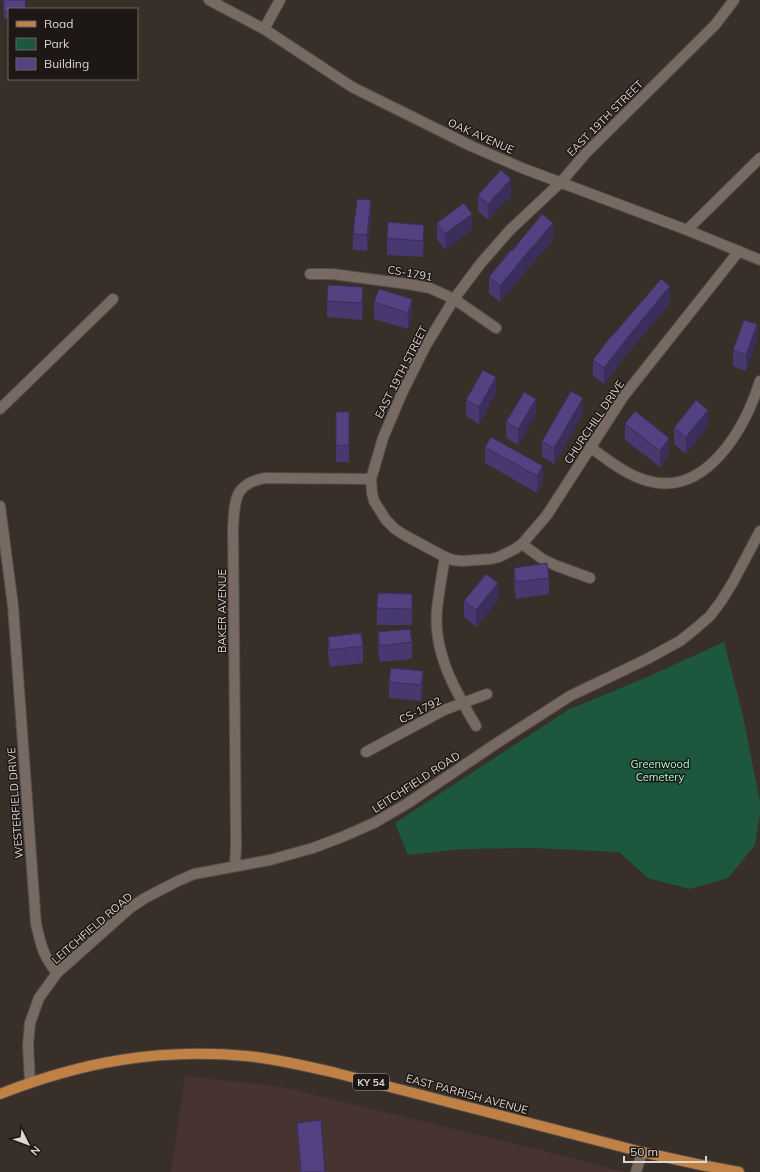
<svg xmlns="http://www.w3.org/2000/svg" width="760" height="1172" viewBox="0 0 760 1172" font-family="Mulish,sans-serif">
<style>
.industrial{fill:#473330}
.green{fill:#1d583e}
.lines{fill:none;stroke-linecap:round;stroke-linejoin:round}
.minor-casing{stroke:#554d47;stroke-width:12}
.tertiary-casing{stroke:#554d47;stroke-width:12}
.primary-casing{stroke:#554d47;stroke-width:12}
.minor{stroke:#766a63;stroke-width:10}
.tertiary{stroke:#766a63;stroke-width:10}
.primary{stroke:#c08146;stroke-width:10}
.wall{fill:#47386f}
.shaded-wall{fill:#3a2e5a}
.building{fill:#534181;stroke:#3a2e5a}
.labels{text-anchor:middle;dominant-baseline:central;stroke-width:3;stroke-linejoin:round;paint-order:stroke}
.shield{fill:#1d1815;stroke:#a39e9a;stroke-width:1}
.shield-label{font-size:10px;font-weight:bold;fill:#ddd7d3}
.street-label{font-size:11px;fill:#ddd7d3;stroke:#1d1815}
.park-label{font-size:11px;fill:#a2fbcd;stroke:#1d1815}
</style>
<rect width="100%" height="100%" fill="#392f29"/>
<polygon class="industrial" points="185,1076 282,1087 540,1150 625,1172 171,1172"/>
<polygon class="green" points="724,642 743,716 760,802 760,813 755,845 728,878 690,889 648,878 619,852 533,848 462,849 408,855 395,823 568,710 647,677"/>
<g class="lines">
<g class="minor-casing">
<g id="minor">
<polyline points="209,0 264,29 352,87 471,146 522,168 687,230 760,260"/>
<polyline points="734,0 715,25 586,153 561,182 510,230 481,263 454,299 425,347 402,393 383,438 371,479 372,493 374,501 386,520 395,529 406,536 445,557 453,560 462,561 491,559 499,557 515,549 522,544 547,515 623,397 739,251"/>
<polyline points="264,29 280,0"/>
<polyline points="687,230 760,158"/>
<polyline points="310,274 332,274 408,284 430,288 454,299 496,328"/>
<polyline points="0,409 113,299"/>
<path d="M590,447C608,460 626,475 648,481C707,497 745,428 760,381"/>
<path d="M0,506L13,606L36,924C41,945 43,956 57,973"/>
<polyline points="522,544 544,560 557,566 590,578"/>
<path d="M445,557C442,574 439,592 437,609C433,653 455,690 476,726"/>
<polyline points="366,752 444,710 487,694"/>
<path d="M235,866L236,846L233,528C235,501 233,484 265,478L371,479"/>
<polyline points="636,1172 642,1152"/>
</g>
</g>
<g class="tertiary-casing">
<polyline id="tertiary" points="30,1082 28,1045 30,1023 39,998 57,973 130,908 145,898 178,881 194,874 270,860 313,848 342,837 374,823 408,803 497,743 570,696 647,659 680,641 695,629 710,616 722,600 733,582 760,531"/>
</g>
<g class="primary-casing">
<path id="primary" d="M0,1094C81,1062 159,1048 246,1056C277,1059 306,1066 336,1073L642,1152L701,1165L739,1172"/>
</g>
<use href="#minor" class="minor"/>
<use href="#tertiary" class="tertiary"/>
<use href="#primary" class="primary"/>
</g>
<g class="wall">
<polygon points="3,0 25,0 9,9 9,22 9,18 4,19"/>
<polygon points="478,195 511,196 488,220 478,211"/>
<polygon points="371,217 367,251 353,250 353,234"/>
<polygon points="437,223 472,230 445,250 437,239"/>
<polygon points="387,238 424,241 423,257 387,255"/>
<polygon points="553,240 532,264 500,302 489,293 489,277 512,251"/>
<polygon points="379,289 412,316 408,329 374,319 374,302"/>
<polygon points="327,301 363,303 362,320 327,317"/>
<polygon points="670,303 627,354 604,384 593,376 593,360 613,335"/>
<polygon points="757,341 746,371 733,366 733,350"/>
<polygon points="496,393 479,424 466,416 466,400"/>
<polygon points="336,412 349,445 349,462 336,462"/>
<polygon points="583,414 554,464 542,457 542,441"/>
<polygon points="536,415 518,445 506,438 506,422"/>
<polygon points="625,424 669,454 660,467 625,440"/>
<polygon points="708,426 686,454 674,444 674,428"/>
<polygon points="485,447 543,466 543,483 537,493 485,463"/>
<polygon points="514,568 549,578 549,594 516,599 514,584"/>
<polygon points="412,594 412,625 377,625 377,608"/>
<polygon points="498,600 476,627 464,617 464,601"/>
<polygon points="378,632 412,642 412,659 380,662 378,649"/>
<polygon points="328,637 363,646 363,663 330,667 328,654"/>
<polygon points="423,671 423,688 421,701 389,698 389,682"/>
<polygon points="297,1123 325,1172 300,1172 297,1131"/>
</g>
<g class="shaded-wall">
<polygon points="511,179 511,196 488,220 488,204"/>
<polygon points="371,200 371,217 367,251 367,235"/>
<polygon points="472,214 472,230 445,250 445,234"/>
<polygon points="553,223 553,240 532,264 532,248"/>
<polygon points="424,225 424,241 423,257 423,241"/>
<polygon points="532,247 532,264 500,302 500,286"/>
<polygon points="670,286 670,303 627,354 604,384 604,368 627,338"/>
<polygon points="363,287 363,303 362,320 362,303"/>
<polygon points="412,299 412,316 408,329 408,313"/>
<polygon points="757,324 757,341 746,371 746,355"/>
<polygon points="496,377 496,393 479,424 479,407"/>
<polygon points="583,398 583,414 554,464 554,448"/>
<polygon points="536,399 536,415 518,445 518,429"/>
<polygon points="708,410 708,426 686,454 686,437"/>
<polygon points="669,438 669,454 660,467 660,451"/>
<polygon points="543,466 543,483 537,493 537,476"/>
<polygon points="498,583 498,600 476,627 476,610"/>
<polygon points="423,671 423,688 421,701 421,685"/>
</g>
<g class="building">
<polygon points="4,0 25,0 26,9 9,9 9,15 9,11 4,12"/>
<polygon points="501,170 511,179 488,204 478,195"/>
<polygon points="357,199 371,200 367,235 353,234"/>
<polygon points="464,203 472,214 445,234 437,223"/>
<polygon points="542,214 553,223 532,248 532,247 500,286 489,277 511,250 512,251"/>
<polygon points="388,222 424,225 423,241 387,238"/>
<polygon points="661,279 670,286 627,338 604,368 593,360 612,335 613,335"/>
<polygon points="328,285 363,287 362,303 327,301"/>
<polygon points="379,289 412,299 408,313 374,302"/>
<polygon points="744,320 757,324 746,355 733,350"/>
<polygon points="483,370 496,377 479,407 466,400"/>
<polygon points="571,391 583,398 554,448 542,441"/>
<polygon points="524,392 536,399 518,429 506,422"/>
<polygon points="696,400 708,410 686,437 674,428"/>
<polygon points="635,411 669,438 660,451 625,424"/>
<polygon points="336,412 349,412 349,445 336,446"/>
<polygon points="491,437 543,466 537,476 485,447"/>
<polygon points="547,563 549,578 516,582 514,568"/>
<polygon points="486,574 498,583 476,610 464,601"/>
<polygon points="378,593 412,594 412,609 377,608"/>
<polygon points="410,629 412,642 380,646 378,632"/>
<polygon points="361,633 363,646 330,650 328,637"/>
<polygon points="391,668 423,671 421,685 389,682"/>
<polygon points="321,1120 325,1172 301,1172 297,1123"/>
</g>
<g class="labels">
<rect class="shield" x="353" y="1074" width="36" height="16" rx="3"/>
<g class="shield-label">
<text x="371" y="1082">KY 54</text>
</g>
<g class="street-label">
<text transform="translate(605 118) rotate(-45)">EAST 19TH STREET</text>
<text transform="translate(481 136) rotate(24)">OAK AVENUE</text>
<text transform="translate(410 273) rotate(10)">CS-1791</text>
<text transform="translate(401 372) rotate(-63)">EAST 19TH STREET</text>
<text transform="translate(594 422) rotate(-56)">CHURCHILL DRIVE</text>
<text transform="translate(222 611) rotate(-90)">BAKER AVENUE</text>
<text transform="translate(420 710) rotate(-27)">CS-1792</text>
<text transform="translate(416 782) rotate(-33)">LEITCHFIELD ROAD</text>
<text transform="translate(15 803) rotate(-94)">WESTERFIELD DRIVE</text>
<text transform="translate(92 928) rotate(-41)">LEITCHFIELD ROAD</text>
<text transform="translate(467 1094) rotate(15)">EAST PARRISH AVENUE</text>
</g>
<g class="park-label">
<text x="660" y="764">Greenwood<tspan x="660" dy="13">Cemetery</tspan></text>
</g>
</g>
<rect x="8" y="8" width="130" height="72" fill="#1d1815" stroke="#6a6461"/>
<rect x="16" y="21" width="20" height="6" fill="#c08146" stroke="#6a6461"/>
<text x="44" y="28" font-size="12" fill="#ddd7d3">Road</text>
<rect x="16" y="38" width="20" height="12" fill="#1d583e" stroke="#6a6461"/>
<text x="44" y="48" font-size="12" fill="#ddd7d3">Park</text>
<rect x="16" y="58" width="20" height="12" fill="#534181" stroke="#6a6461"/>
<text x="44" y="68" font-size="12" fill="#ddd7d3">Building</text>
<g transform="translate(28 1144) rotate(132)" stroke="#1d1815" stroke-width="3" paint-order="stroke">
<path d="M0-3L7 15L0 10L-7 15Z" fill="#ddd7d3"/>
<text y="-6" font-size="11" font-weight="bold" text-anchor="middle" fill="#ddd7d3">N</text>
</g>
<path d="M624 1156v6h82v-6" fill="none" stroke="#ddd7d3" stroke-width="2"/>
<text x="630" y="1156" font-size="12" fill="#ddd7d3" stroke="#1d1815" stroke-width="3" paint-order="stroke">50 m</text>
</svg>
